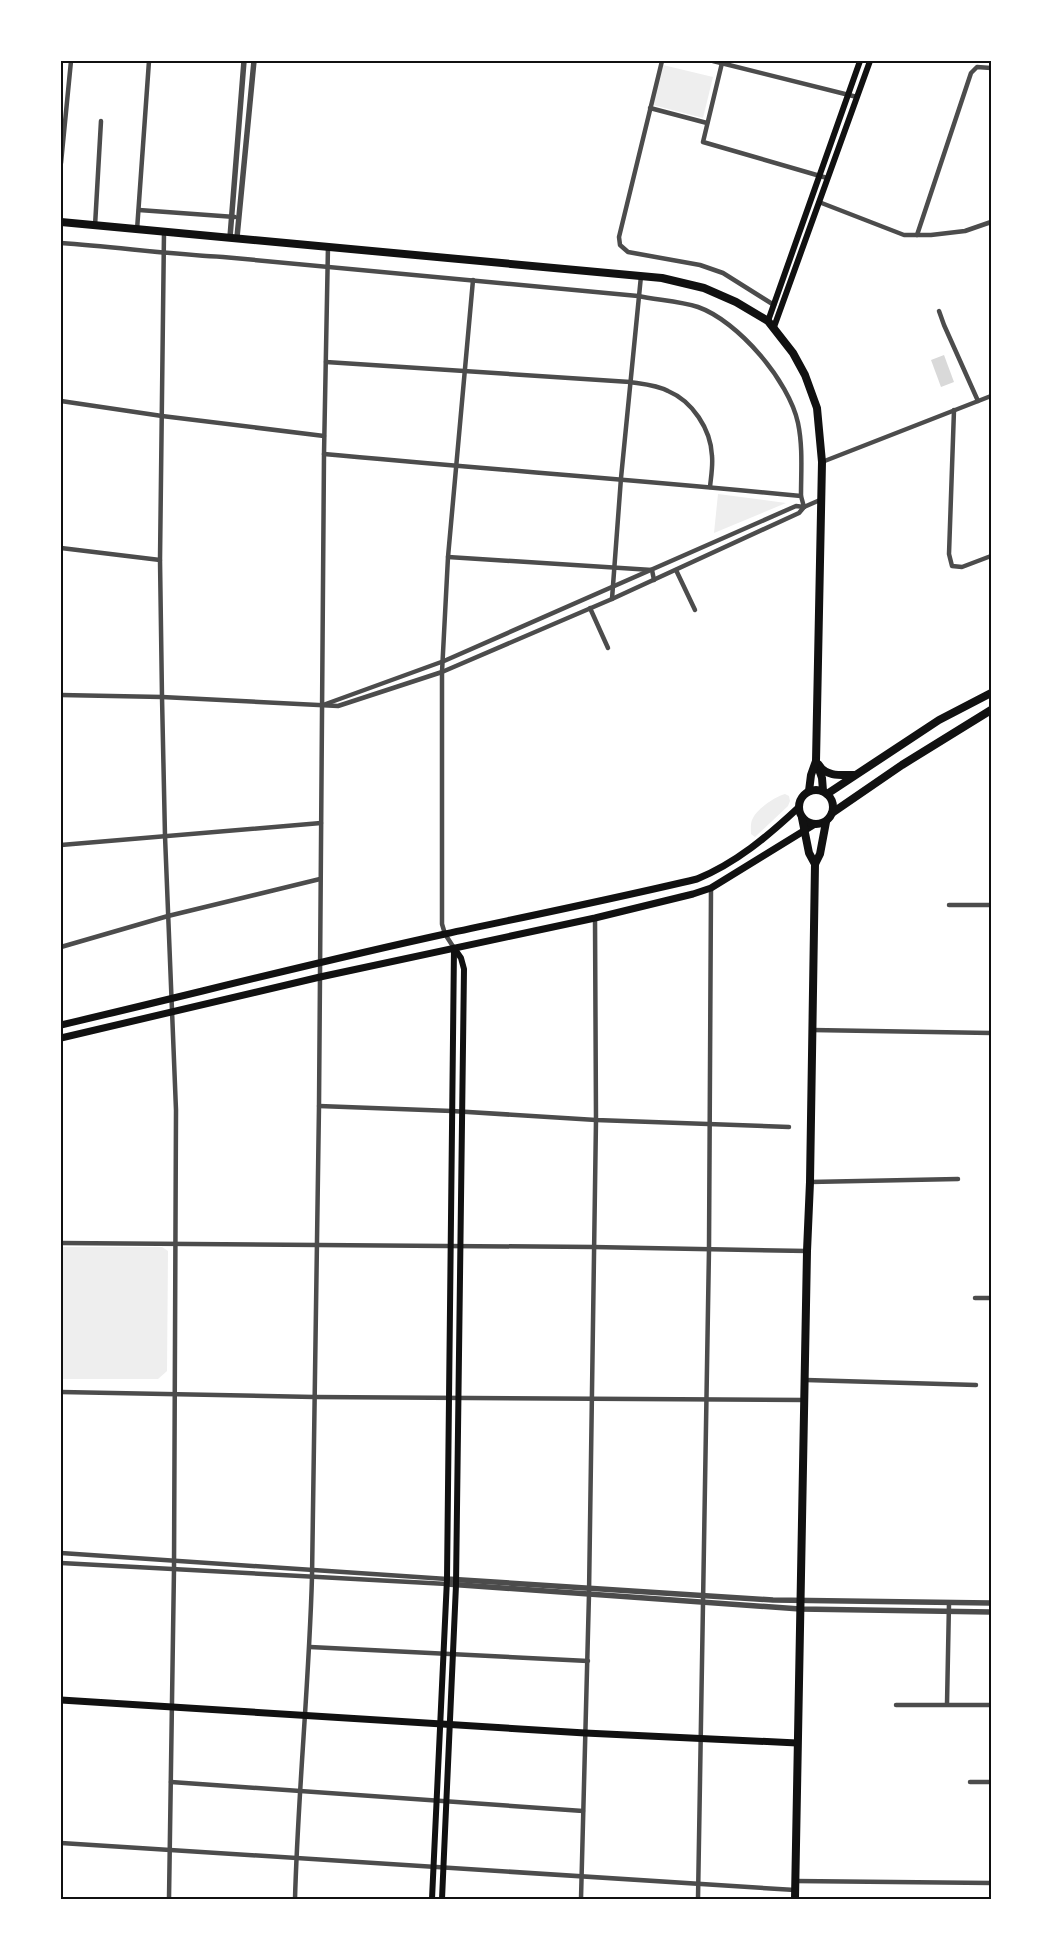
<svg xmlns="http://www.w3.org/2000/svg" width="1052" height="1960" viewBox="0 0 1052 1960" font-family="'Alegreya Sans',sans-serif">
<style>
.green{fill:#eee}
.water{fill:#d9d9d9}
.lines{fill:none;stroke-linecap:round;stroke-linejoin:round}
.minor{stroke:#4c4c4c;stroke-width:4.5}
.tertiary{stroke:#4c4c4c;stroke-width:5.5}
.secondary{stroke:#111;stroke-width:6}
.primary{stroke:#111;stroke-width:7}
.trunk{stroke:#111;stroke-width:8}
.neatline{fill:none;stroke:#111;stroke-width:2}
</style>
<rect width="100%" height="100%" fill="#fff"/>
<g class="green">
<polygon points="663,65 713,77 703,118 653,105"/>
<polygon points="718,494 786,503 714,533"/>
<path d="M785,794L789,796L790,801L788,806L755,837L751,834C751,829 750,823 753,818C757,809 776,796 785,794Z"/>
<polygon points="61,1247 162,1247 168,1251 167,1371 158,1379 61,1379"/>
</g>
<polygon class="water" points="944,355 954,382 941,387 931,360"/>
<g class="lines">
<g class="minor">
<polyline points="662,61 619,237 620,245 628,252 700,265 723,273 774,305"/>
<polyline points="713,61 857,97"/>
<polyline points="722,63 703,142 827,178"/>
<polyline points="650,108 707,123"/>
<polyline points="61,163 71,61"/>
<polyline points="819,202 904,235 931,235 965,231 991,222"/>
<polyline points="139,210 235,217"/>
<polyline points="95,226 101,121"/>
<polyline points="137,230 149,61"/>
<polyline points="164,232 160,560 162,697 165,836 176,1110 174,1569 169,1899"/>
<polyline points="917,235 971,73 977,67 991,68"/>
<path d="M61,243C116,247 169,254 223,257L638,296C657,300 680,301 698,307C738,321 789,381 798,423C803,447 801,471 801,496"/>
<polyline points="939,311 944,325 978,401"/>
<path d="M326,362L630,382C643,384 657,385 668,391C692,401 711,429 712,456C713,466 711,477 710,487"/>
<polyline points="61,401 162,416 324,436"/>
<polyline points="954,410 949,554 952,566 962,567 991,556"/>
<path d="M324,454C483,469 642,480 801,496L804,507"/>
<polyline points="822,462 991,396"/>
<polyline points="61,548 160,560"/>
<polyline points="448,557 652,570 654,580"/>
<polyline points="676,570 695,610"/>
<polyline points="612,599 621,478 641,276"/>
<polyline points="590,608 608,648"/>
<polyline points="61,695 162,697 338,706 442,672 612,599 799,513 804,507 820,500"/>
<polyline points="323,705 444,661 796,506 804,507"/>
<polyline points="61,845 321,823"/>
<polyline points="949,905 991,905"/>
<polyline points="61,947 168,916 320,879"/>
<polyline points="454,948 445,934 442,924 442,672 448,557 473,280"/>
<polyline points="812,1030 991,1033"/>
<polyline points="319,1106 452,1111 596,1120 789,1127"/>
<polyline points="810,1182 958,1179"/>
<polyline points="61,1243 593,1247 807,1251"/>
<polyline points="975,1298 991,1298"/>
<polyline points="806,1380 976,1385"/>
<polyline points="61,1392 314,1397 805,1400"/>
<polyline points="61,1553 447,1579"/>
<polyline points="61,1563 447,1584"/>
<polyline points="310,1647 588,1661"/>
<polyline points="947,1704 949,1603"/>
<polyline points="896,1705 991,1705"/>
<polyline points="171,1782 583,1811"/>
<polyline points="970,1782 991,1782"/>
<polyline points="61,1843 795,1890"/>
<polyline points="795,1881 991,1883"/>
<path d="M295,1899C298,1791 309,1684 312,1577L319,1106L324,454L328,246"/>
<polyline points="581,1899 589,1594 596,1120 595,918"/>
<polyline points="698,1899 709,1249 711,888"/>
</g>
<g class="tertiary">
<polyline points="230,237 244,61"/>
<polyline points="237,237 254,61"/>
<polyline points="447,1579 773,1600 991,1603"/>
<polyline points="447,1584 800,1609 991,1612"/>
</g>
<g class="secondary">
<polyline points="768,321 860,61"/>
<polyline points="774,327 870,61"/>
<polyline points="432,1899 447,1579 454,948"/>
<polyline points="442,1899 456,1585 464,969 461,958 454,948"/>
</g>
<g class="primary">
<path d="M61,1025C189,995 316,962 445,934C529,916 613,899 697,879C736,863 768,836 798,808"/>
<polyline points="61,1038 320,977 595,918 693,894 711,888 815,824"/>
<polyline points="61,1700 585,1733 797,1743"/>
</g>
<g class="trunk">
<polyline points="61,222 662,278 704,288 736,302 768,321 793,353 805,375 817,408 822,462 816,761 822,778 823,791"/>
<path d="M819,765C826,777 842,775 854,775"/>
<circle cx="816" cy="807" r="17"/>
<polyline points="809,791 811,775 816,761"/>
<polyline points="827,794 939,720 991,693"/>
<polyline points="832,813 902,765 991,710"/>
<polyline points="802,818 809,853 815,864"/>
<polyline points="795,1899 807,1251 810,1182 815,864 820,854 826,822"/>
</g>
</g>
<rect width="1052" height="1960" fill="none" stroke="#ffffff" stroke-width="125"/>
<rect x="62" y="62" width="928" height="1836" class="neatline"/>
</svg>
